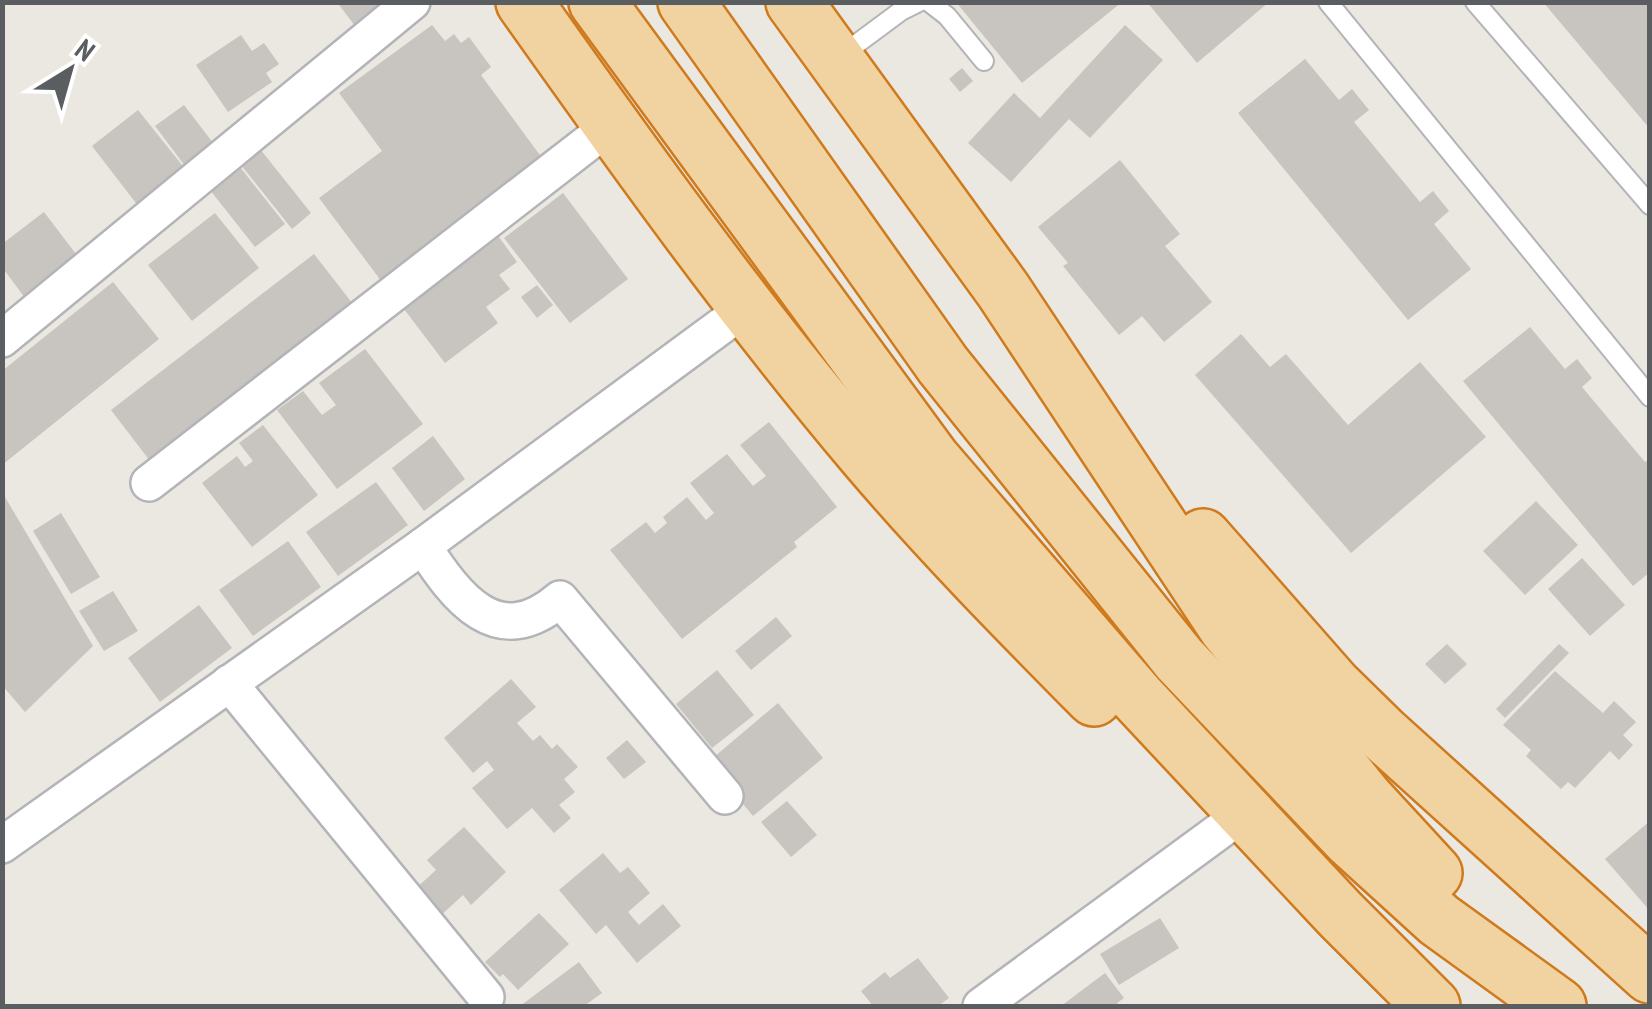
<svg xmlns="http://www.w3.org/2000/svg" width="1652" height="1009" viewBox="0 0 1652 1009" font-family="'PT Sans Narrow',sans-serif">
<style>
.building{fill:#c8c4c0}
.lines{fill:none;stroke-linecap:round;stroke-linejoin:round}
.service-casing{stroke:#b2b4b7;stroke-width:22}
.minor-casing{stroke:#b2b4b7;stroke-width:40}
.trunk-casing{stroke:#cf7a1d;stroke-width:60}
.service{stroke:#fff;stroke-width:18}
.minor{stroke:#fff;stroke-width:35}
.trunk{stroke:#f1d3a1;stroke-width:55}
</style>
<rect width="100%" height="100%" fill="#ebe7e1"/>
<g class="building">
<polygon points="337,2 385,2 355,26"/>
<polygon points="956,2 1122,2 1022,83"/>
<polygon points="1147,2 1269,2 1197,63"/>
<polygon points="1543,2 1650,2 1650,129"/>
<polygon points="432,25 445,41 454,34 461,43 469,37 491,67 481,75 545,162 382,282 319,198 382,151 339,93"/>
<polygon points="1125,25 1163,60 1090,138 1069,119 1011,182 968,143 1014,93 1040,118"/>
<polygon points="241,35 252,51 264,43 279,64 266,73 272,82 228,112 196,65"/>
<polygon points="1305,59 1339,100 1352,89 1369,110 1354,122 1420,202 1433,191 1449,211 1434,224 1471,269 1408,320 1238,113"/>
<polygon points="962,68 973,81 960,92 949,79"/>
<polygon points="184,105 217,148 188,170 155,126"/>
<polygon points="138,110 186,170 139,207 92,146"/>
<polygon points="260,149 311,213 292,229 241,165"/>
<polygon points="1120,160 1180,234 1165,246 1212,302 1164,342 1142,316 1119,335 1063,266 1068,263 1038,227"/>
<polygon points="240,167 285,224 255,247 210,190"/>
<polygon points="563,193 628,279 570,323 504,238"/>
<polygon points="44,212 79,258 25,298 2,267 2,244"/>
<polygon points="215,213 259,268 192,321 148,265"/>
<polygon points="499,237 517,262 499,275 510,289 486,307 498,323 445,363 404,309"/>
<polygon points="314,254 353,304 150,461 111,410"/>
<polygon points="113,282 159,339 2,465 2,371"/>
<polygon points="537,285 553,305 537,318 521,297"/>
<polygon points="1530,327 1565,369 1577,359 1592,378 1582,387 1645,462 1650,459 1650,572 1633,586 1463,381"/>
<polygon points="1241,334 1270,367 1286,354 1348,425 1420,362 1486,437 1351,553 1195,375"/>
<polygon points="365,349 423,424 337,489 277,410 303,391 322,415 336,405 319,383"/>
<polygon points="769,422 837,507 794,542 797,547 682,639 610,550 646,522 655,533 667,523 663,517 687,497 706,520 714,513 690,483 727,454 753,486 766,476 740,445"/>
<polygon points="263,425 318,495 252,547 202,483 237,456 245,467 253,461 239,443"/>
<polygon points="433,436 465,479 424,511 392,468"/>
<polygon points="376,482 408,525 338,576 306,532"/>
<polygon points="2,492 93,646 25,712 2,685"/>
<polygon points="1536,501 1578,545 1525,595 1483,551"/>
<polygon points="61,513 100,577 71,594 33,531"/>
<polygon points="288,541 321,587 253,636 219,590"/>
<polygon points="1582,558 1625,605 1590,636 1548,589"/>
<polygon points="113,591 138,631 104,651 79,611"/>
<polygon points="199,605 232,648 160,702 128,658"/>
<polygon points="776,617 792,636 751,670 735,651"/>
<polygon points="1447,644 1467,664 1445,684 1425,664"/>
<polygon points="1559,644 1569,653 1505,718 1496,709"/>
<polygon points="717,670 754,715 712,748 676,704"/>
<polygon points="1555,671 1603,713 1614,701 1636,722 1623,735 1633,745 1619,760 1610,751 1575,788 1568,782 1561,789 1526,756 1531,750 1503,725"/>
<polygon points="511,679 536,707 517,723 533,741 540,735 552,749 557,744 578,767 564,779 575,792 559,805 571,818 554,833 532,808 507,829 472,788 494,770 487,761 473,773 444,738"/>
<polygon points="778,703 823,758 753,816 708,762"/>
<polygon points="627,740 646,762 624,779 606,758"/>
<polygon points="787,801 817,835 791,857 761,822"/>
<polygon points="1650,821 1650,911 1605,859"/>
<polygon points="464,827 506,872 471,905 463,895 438,918 413,891 436,870 427,860"/>
<polygon points="603,853 620,873 628,867 650,893 628,912 639,925 663,904 681,926 637,963 606,925 596,934 559,890"/>
<polygon points="539,913 569,944 518,990 503,974 500,977 485,962"/>
<polygon points="1160,918 1179,948 1119,985 1100,954"/>
<polygon points="918,958 949,998 938,1006 873,1006 861,991 885,972 890,978"/>
<polygon points="579,962 602,993 584,1006 520,1006"/>
<polygon points="1105,973 1124,998 1117,1003 1120,1006 1061,1006"/>
</g>
<g class="lines">
<g class="service-casing">
<g id="service">
<polyline points="929,2 947,16 984,61"/>
<polyline points="1328,2 1650,397"/>
<polyline points="1475,2 1650,205"/>
<polyline points="839,57 901,11 919,2"/>
</g>
</g>
<g class="minor-casing">
<g id="minor">
<polyline points="2,339 412,2"/>
<polyline points="149,483 611,125"/>
<path d="M423,546C456,597 497,653 560,599L725,796"/>
<polyline points="229,683 486,997"/>
<polyline points="2,845 423,546 747,307"/>
<polyline points="981,1006 1229,824"/>
</g>
</g>
<g class="trunk-casing">
<g id="trunk">
<path d="M524,2C633,156 744,311 866,455C938,540 1016,619 1094,698"/>
<polyline points="597,2 932,459 1137,697 1340,914 1432,1006"/>
<polyline points="686,2 943,365 1179,659 1351,840 1439,920 1558,1006"/>
<polyline points="794,2 1003,290 1227,628 1365,798 1434,873"/>
<polyline points="1203,537 1334,686 1382,733 1650,975"/>
</g>
</g>
<use href="#service" class="service"/>
<use href="#minor" class="minor"/>
<use href="#trunk" class="trunk"/>
</g>
<rect width="1652" height="1009" fill="none" stroke="#5a5e60" stroke-width="10"/>
<g transform="translate(70 70) rotate(37)" stroke="#ffffff" stroke-width="8" paint-order="stroke">
<path d="M0-8L18 38L0 25L-18 38Z" fill="#5a5e60"/>
<text y="-15" font-size="28" font-weight="bold" text-anchor="middle" fill="#5a5e60">N</text>
</g>
</svg>
